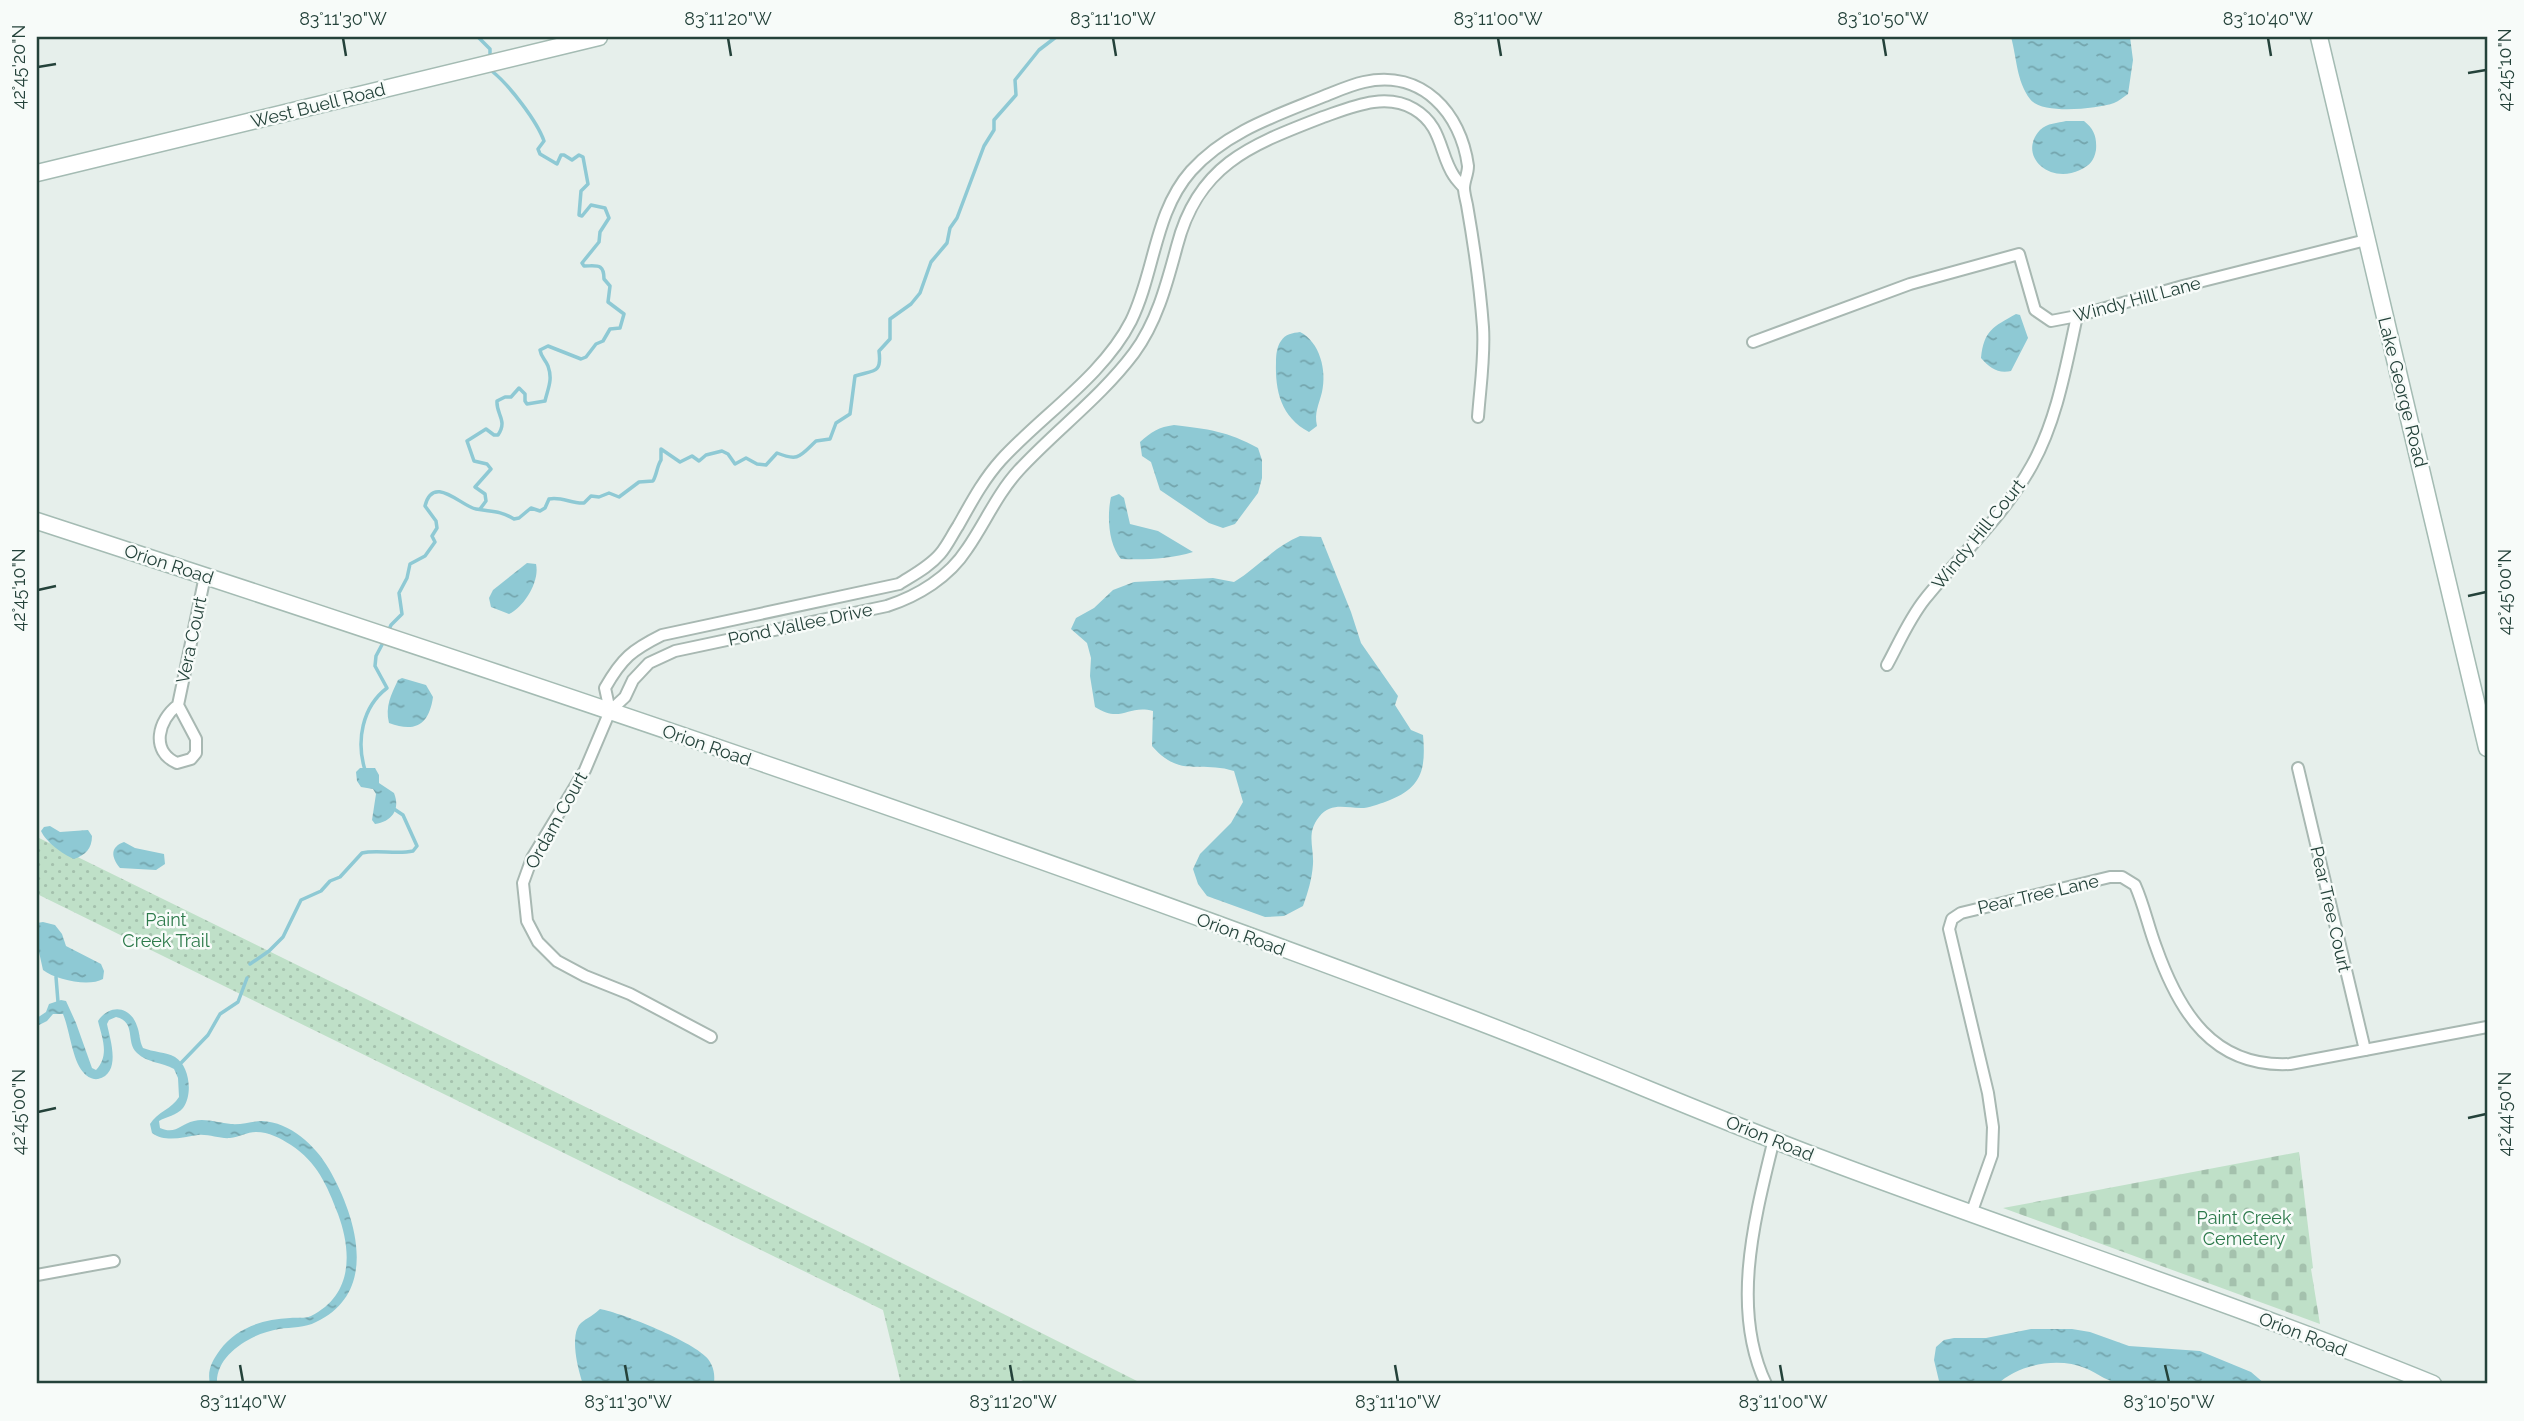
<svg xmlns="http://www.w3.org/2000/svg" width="2524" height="1421" viewBox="0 0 2524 1421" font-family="Raleway,sans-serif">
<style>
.cemetery{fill:url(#cemetery-stones)}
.park{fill:url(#park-dots)}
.water{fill:url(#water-ripples)}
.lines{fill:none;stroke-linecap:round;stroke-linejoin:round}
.stream{stroke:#8ec9d4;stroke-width:3.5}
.street-casing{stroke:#a8b8b2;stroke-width:14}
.secondary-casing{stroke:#a4bbb3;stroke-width:19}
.street{stroke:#fff;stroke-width:10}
.secondary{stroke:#fff;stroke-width:16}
.ticks{fill:none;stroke:#24423a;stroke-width:2.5}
.labels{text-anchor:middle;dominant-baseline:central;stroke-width:5;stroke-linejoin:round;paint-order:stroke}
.street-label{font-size:18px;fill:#24423a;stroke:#f7fbf9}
.park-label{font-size:18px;fill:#2d7a4b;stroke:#f7fbf9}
.neatline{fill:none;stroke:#24423a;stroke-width:2.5}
.ticks-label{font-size:18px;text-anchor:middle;fill:#24423a}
</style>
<defs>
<pattern id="cemetery-stones" width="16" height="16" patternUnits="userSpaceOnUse" patternTransform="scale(1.75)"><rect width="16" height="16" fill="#bfe0c8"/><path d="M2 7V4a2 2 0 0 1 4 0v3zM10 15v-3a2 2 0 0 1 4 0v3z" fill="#a4c1ad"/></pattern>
<pattern id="park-dots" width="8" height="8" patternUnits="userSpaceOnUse" patternTransform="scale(1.75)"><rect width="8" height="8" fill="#bfe0c8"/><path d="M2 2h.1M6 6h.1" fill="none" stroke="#a4c1ad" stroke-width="1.8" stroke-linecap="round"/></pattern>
<pattern id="water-ripples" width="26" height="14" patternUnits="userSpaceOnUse" patternTransform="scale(1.75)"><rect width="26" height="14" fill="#8ec9d4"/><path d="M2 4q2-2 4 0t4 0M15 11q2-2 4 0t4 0" fill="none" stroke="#74a5ad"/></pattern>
</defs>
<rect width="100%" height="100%" fill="#e6efeb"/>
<polygon class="cemetery" points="2299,1152 2313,1268 2311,1269 2320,1324 2003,1208"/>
<polygon class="park" points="37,837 866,1245 1143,1384 1030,1384 1021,1380 995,1384 901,1384 883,1310 37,894"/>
<g class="water">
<path d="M2011,37H2130L2133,60L2128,94C2123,97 2119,101 2114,103C2097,109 2041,115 2030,99C2016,80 2017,58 2011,37Z"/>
<path d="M2066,121H2084C2094,129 2097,137 2096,150C2094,161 2090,165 2080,170C2049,185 2017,155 2040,130C2047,123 2058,123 2066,121Z"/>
<path d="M2016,314L2020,315L2028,338L2011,371C1998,374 1990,368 1981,358C1984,330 1993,327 2016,314Z"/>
<path d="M1300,332C1320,342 1327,371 1322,392C1319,405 1314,412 1317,426L1309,432C1281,417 1275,391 1276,362C1276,355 1277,346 1281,341C1285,334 1293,333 1300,332Z"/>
<path d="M1174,425C1208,429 1227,431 1258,448L1262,460V478L1258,493L1235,524L1223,528L1209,523L1160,490L1151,462L1142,456L1140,442C1151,432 1159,427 1174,425Z"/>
<path d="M1119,494L1124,498L1130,524L1158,531L1193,552C1170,559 1145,560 1121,559C1108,544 1107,515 1111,497Z"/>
<path d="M1300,536L1321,537L1351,612L1361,643L1398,696L1395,705L1411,730L1423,735C1426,769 1422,787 1390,800C1382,803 1372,807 1364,808C1347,809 1332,801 1319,817C1306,833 1314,847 1313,864C1312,879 1308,892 1303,906L1284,916L1265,917L1207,896L1198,884L1193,869L1200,854L1231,823L1243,802L1234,771C1199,760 1181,779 1152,746L1153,711C1128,704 1121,724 1095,707L1090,676L1091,658L1087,643L1071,629L1076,618L1094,608L1113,590L1134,582L1213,578L1234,582C1257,568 1275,546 1300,536Z"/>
<path d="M527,563L536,564C540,581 524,607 509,614L491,607L489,598L493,590Z"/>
<path d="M402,678L426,685L433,697C429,725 415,733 389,723C385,706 391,695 398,680Z"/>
<path d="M360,768H375L379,775V783L394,793C401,810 391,822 375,824L372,820L376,794L373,789L361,787L357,781L356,772Z"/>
<path d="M50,826L60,832L88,830L92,836C92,849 85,855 74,859C62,854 46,842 41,831L44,827Z"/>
<path d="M124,842L135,848L164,854L165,864L156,870L120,868C111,857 110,847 124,842Z"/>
<path d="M43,922L55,925L62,934L66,946L101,964L104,971L103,979C89,987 56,980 43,970L37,943V923Z"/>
<path d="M61,1000L66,1001L76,1023L92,1068L96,1070C110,1055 102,1038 98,1021C109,1004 130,1005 137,1026C140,1033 139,1040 143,1048C153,1052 166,1052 175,1057C190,1066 193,1095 183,1108C177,1115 166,1117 159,1121L160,1128C176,1135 180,1124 194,1121C205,1118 219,1123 231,1124C242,1125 252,1121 262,1121C290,1122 316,1146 329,1169C356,1216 380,1292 316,1322C305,1328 292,1327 279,1329C253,1333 215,1354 217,1384H210C207,1370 212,1361 220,1350C236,1328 263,1319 290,1318C297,1317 304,1319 311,1316C353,1295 352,1252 338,1214C327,1185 317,1162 291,1145C280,1138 269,1132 256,1132C247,1132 239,1137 230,1138C220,1139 209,1134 198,1135C183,1137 166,1143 152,1133L150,1124C157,1112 172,1109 179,1097L178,1078L174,1069C162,1062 147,1063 137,1053C125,1042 137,1022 116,1017L109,1020L107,1024C110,1039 122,1073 98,1079C92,1080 86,1076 83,1072C72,1059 70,1031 63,1014H53L47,1021L37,1026V1018L46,1012L49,1004Z"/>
<path d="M600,1309C622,1313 695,1342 708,1359C714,1367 715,1375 714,1384H583C578,1370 569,1334 581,1323C587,1318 594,1315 600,1309Z"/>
<path d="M2031,1329H2072L2090,1332L2129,1346L2200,1351L2251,1372L2265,1384C2218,1384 2171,1386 2124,1384C2111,1384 2097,1373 2085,1368C2059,1357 2018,1364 1998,1384H1935L1939,1381L1934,1360L1936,1347L1944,1340L1954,1338H1986Z"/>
</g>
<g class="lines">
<g class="stream">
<polyline points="478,37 490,49 490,54"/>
<path d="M480,509L486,501L485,494L475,487L491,469L487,464L474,461L467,441L486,429L494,435H498C508,420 496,415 497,401L505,397H511L519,388L525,394V401L527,404L545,401C548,388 553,380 548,366C545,359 541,357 540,350L548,346L581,359L586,357L596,344L603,341L610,329L620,328L624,314L608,302L610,286L604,279C604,263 597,266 584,266L582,263L599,242L600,232L609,218L605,208L591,205L582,216L579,215L581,191L588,184L583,157L579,155L572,160L564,155H561L557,164L540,154L538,149L544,141C537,121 509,85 493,72"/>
<path d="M388,632L391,625L402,614L399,593L407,578L410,564L425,556L435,542L432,536L437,528L436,521L425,506C433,473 462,507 476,509C492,512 499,510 514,519L519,518L531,508L540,511L545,508L549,499C561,496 572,504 584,503L591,496L599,497L609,493L619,497L639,482L653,481C657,474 657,466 661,460V449L680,462L692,456L699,461L706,455L722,451L728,454L735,464L746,458L757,464L766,465L777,453C799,462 800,456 816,441L830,439L836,423L850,414L855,376C874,370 882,374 879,351L890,339V319L911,304L920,293L931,262L947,243L950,228L957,218L984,146L994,130V120L1016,95L1015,80L1039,50L1056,37"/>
<path d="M365,770C356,741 362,707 387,688L375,666L376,656L385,639"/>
<path d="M250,964L269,951L283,937L301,900L321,891L330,881L340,877L362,853C377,849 396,855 413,851L417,846L403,815L391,807"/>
<polyline points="56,977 58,1002"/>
<polyline points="181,1063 208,1035 220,1014 238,1002 247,978"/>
</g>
<g class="street-casing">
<g id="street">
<polyline points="1753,342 1910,284 2019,254 2035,310 2051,321 2077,316 2183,286 2366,240"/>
<path d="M1887,665C1899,643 1909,619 1925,599C1960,555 2004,516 2032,465C2057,420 2066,366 2077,316"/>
<path d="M178,705C158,720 150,751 177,763L191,759L196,753V739L178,705L205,576"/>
<path d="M610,711L605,688C622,658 632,650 662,635L899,584C913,575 929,567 940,554C947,546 952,535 958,526C971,503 983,480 1001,460C1042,415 1103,376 1131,321C1155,272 1154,213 1191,171C1226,132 1275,116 1322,97C1335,92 1350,85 1364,82C1422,69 1461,113 1468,166C1468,174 1464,181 1464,188C1464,193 1466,200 1467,205C1474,245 1480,286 1483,327C1485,357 1480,388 1478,417"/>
<polyline points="2298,768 2365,1050"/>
<path d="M711,1037L630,994L585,976L557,961L538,942L527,921L523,883L532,858L585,770L610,711L625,697L633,680L649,663L675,651L887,606C918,596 949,577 967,549C985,523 997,494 1019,470C1056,430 1101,397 1134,353C1157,322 1167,283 1177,246C1198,164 1251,145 1323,117C1352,107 1385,92 1414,109C1443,126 1439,154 1454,176C1457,181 1461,184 1464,188"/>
<path d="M1971,1214L1992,1155L1993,1127L1988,1093L1949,929L1952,919L1961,913L2110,877H2122L2135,885C2144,905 2148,926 2156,947C2179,1012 2213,1068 2290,1064L2487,1027"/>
<polyline points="37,1275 114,1261"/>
<path d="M1766,1384C1730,1308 1755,1217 1774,1139"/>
</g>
</g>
<g class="secondary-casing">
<g id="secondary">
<path d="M2319,37C2374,274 2431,511 2487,748"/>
<polyline points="37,173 599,37"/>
<path d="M37,521C515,677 993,837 1464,1016C1584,1061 1701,1113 1820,1158C2024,1235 2231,1302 2433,1384"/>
</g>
</g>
<use href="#street" class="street"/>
<use href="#secondary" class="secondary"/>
</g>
<path class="ticks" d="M343,38L346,56M728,38L731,56M1113,38L1116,56M1498,38L1501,56M1883,38L1886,56M2268,38L2271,56M38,67L56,64M2468,73L2486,70M38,590L56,586M2468,596L2486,592M38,1112L56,1108M2468,1118L2486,1114M240,1365L243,1382M625,1365L628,1382M1010,1365L1013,1382M1395,1365L1398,1382M1780,1365L1783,1382M2165,1365L2169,1382"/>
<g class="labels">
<g class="street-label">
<text transform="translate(318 105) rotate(-14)">West Buell Road</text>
<text transform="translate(2137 299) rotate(-15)">Windy Hill Lane</text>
<text transform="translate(2403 392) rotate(76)">Lake George Road</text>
<text transform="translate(1978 534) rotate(-51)">Windy Hill Court</text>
<text transform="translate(169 564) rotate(18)">Orion Road</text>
<text transform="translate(800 624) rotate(-12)">Pond Vallee Drive</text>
<text transform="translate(191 640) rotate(-78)">Vera Court</text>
<text transform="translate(707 745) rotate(19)">Orion Road</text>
<text transform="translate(556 820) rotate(-61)">Ordam Court</text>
<text transform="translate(2038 894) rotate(-13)">Pear Tree Lane</text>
<text transform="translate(2331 909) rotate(77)">Pear Tree Court</text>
<text transform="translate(1241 934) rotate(20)">Orion Road</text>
<text transform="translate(1770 1138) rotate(22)">Orion Road</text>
<text transform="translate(2303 1334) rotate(21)">Orion Road</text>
</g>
<g class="park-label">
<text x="166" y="919">Paint<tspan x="166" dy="21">Creek Trail</tspan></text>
<text x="2244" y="1217">Paint Creek<tspan x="2244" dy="21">Cemetery</tspan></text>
</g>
</g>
<rect width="2524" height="1421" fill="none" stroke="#f7fbf9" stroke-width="77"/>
<rect x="38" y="38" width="2448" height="1344" class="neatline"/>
<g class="ticks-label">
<text x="343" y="25">83°11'30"W</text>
<text x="728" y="25">83°11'20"W</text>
<text x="1113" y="25">83°11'10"W</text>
<text x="1498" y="25">83°11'00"W</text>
<text x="1883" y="25">83°10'50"W</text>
<text x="2268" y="25">83°10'40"W</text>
<text transform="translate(19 67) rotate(-90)" y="6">42°45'20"N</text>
<text transform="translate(2505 70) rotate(-90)" y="6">42°45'10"N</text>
<text transform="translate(19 590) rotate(-90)" y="6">42°45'10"N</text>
<text transform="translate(2505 592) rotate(-90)" y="6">42°45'00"N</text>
<text transform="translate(19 1112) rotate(-90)" y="6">42°45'00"N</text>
<text transform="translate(2505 1114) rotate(-90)" y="6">42°44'50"N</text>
<text x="243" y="1408">83°11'40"W</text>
<text x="628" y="1408">83°11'30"W</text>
<text x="1013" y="1408">83°11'20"W</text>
<text x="1398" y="1408">83°11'10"W</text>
<text x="1783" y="1408">83°11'00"W</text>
<text x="2169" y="1408">83°10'50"W</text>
</g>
</svg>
